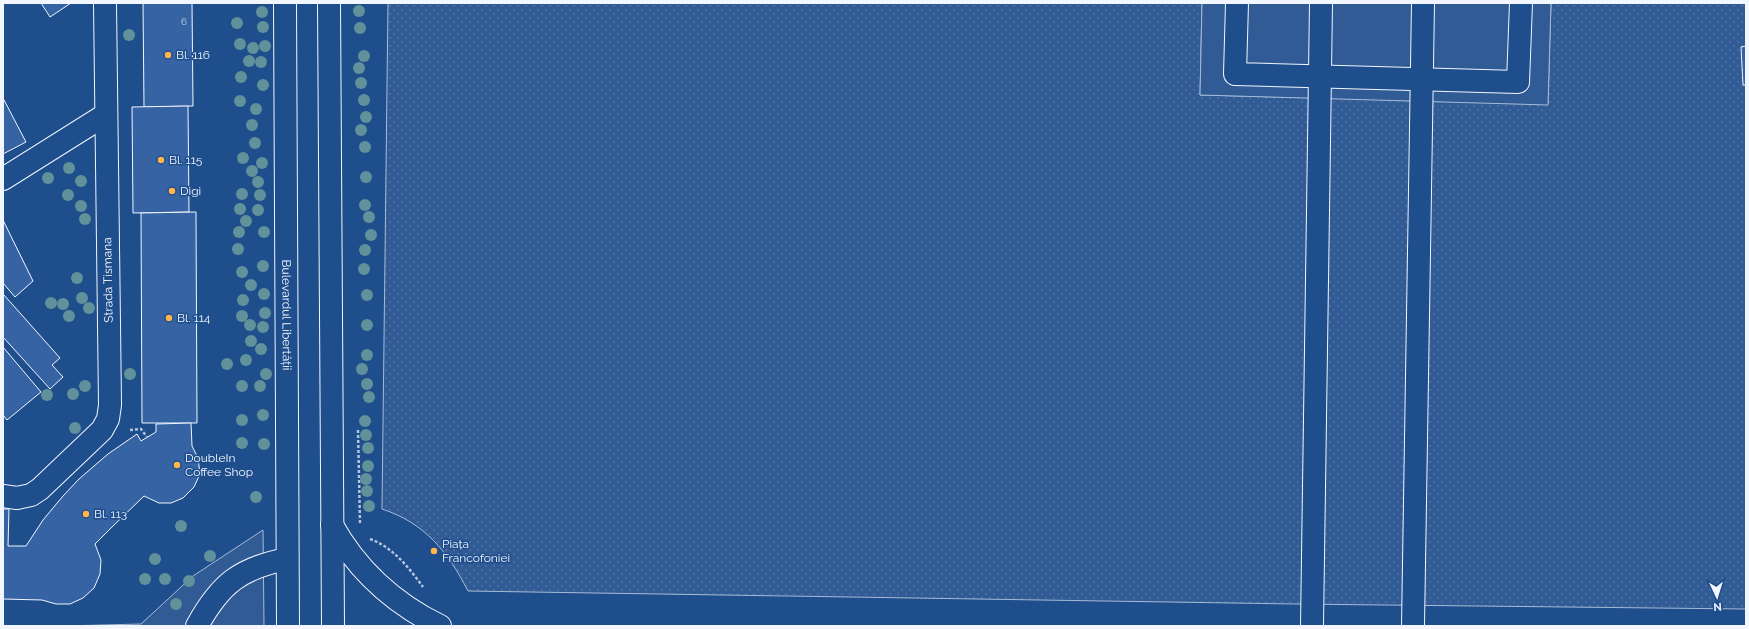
<svg xmlns="http://www.w3.org/2000/svg" width="1749" height="629" viewBox="0 0 1749 629" font-family="Raleway,sans-serif">
<style>
.grass{fill:url(#grass-dots);stroke:#a8bbd7}
.built{fill:#305b95;stroke:#a8bbd7}
.building{fill:#3563a3;stroke:#f2f6ff}
.lines{fill:none;stroke-linecap:round;stroke-linejoin:round}
.minor-casing{stroke:#f2f6ff;stroke-width:24}
.major-casing{stroke:#f2f6ff;stroke-width:24}
.path{stroke:#b3c4dc;stroke-width:2.5;stroke-dasharray:3 2;stroke-linecap:butt}
.minor{stroke:#1f4e8c;stroke-width:22}
.major{stroke:#1f4e8c;stroke-width:22}
.tree{fill:#61919a}
.poi-dot{fill:#ffb74d;stroke:#1f4e8c;stroke-width:1.5}
.labels{text-anchor:middle;dominant-baseline:central;stroke-width:3;stroke-linejoin:round;paint-order:stroke}
.number-label{font-size:10px;fill:#c3d1e8}
.poi-label{font-size:12px;fill:#f2f6ff;stroke:#1f4e8c;text-anchor:start}
.street-label{font-size:12px;fill:#f2f6ff;stroke:#1f4e8c}
</style>
<defs>
<pattern id="grass-dots" width="8" height="8" patternUnits="userSpaceOnUse"><rect width="8" height="8" fill="#305b95"/><path d="M2 2h.1M6 6h.1" fill="none" stroke="#4e73a5" stroke-width="1.8" stroke-linecap="round"/></pattern>
</defs>
<rect width="100%" height="100%" fill="#1f4e8c"/>
<path class="grass" d="M388,3H1202L1200,95L1548,104L1551,3H1746V609L1295,604L468,591C448,552 425,523 382,509Z"/>
<g class="built">
<polygon points="1202,3 1551,3 1548,105 1200,95"/>
<polygon points="263,530 264,626 63,626 141,624 193,576"/>
</g>
<g class="building">
<polygon points="41,3 71,3 50,17"/>
<polygon points="143,3 192,3 193,106 144,107"/>
<polygon points="1746,46 1746,85 1743,85 1741,47"/>
<polygon points="3,98 26,142 3,154"/>
<polygon points="188,106 189,212 133,213 132,107"/>
<polygon points="196,212 197,423 142,423 141,213"/>
<polygon points="3,220 33,281 15,297 3,283"/>
<polygon points="4,295 60,358 52,365 63,377 50,389 3,337 3,296"/>
<polygon points="3,347 41,392 7,420 3,415"/>
<polygon points="191,423 192,446 198,458 200,474 194,487 183,498 171,503 159,503 144,496 112,527 95,544 101,560 100,574 94,588 83,598 70,604 56,604 42,600 3,599 3,509 9,509 8,546 26,546 43,520 63,496 79,479 108,454 137,434 141,441 156,432 156,424"/>
</g>
<g class="lines">
<g class="minor-casing">
<g id="minor">
<polyline points="1237,3 1235,74 1518,82 1521,3"/>
<polyline points="3,179 105,115"/>
<polyline points="3,496 17,498 31,495 40,489 102,430 108,419 110,405 105,3"/>
<path d="M197,626C220,584 240,568 287,559"/>
<polyline points="1312,626 1321,3"/>
<polyline points="1413,626 1423,3"/>
</g>
</g>
<g class="major-casing">
<g id="major">
<path id="s1" d="M285,3L288,626"/>
<polyline points="329,3 333,626"/>
<path d="M332,525C357,570 393,603 440,626"/>
</g>
</g>
<g class="path">
<polyline points="130,430 141,429 147,437"/>
<polyline points="358,430 360,523"/>
<polyline points="198,458 216,461"/>
<path d="M370,539C393,547 410,569 423,587"/>
</g>
<use href="#minor" class="minor"/>
<use href="#major" class="major"/>
</g>
<g class="tree">
<circle cx="359" cy="11" r="6"/>
<circle cx="262" cy="12" r="6"/>
<circle cx="237" cy="23" r="6"/>
<circle cx="263" cy="27" r="6"/>
<circle cx="360" cy="28" r="6"/>
<circle cx="129" cy="35" r="6"/>
<circle cx="240" cy="44" r="6"/>
<circle cx="265" cy="46" r="6"/>
<circle cx="253" cy="48" r="6"/>
<circle cx="364" cy="56" r="6"/>
<circle cx="249" cy="61" r="6"/>
<circle cx="261" cy="62" r="6"/>
<circle cx="359" cy="68" r="6"/>
<circle cx="241" cy="77" r="6"/>
<circle cx="361" cy="83" r="6"/>
<circle cx="263" cy="85" r="6"/>
<circle cx="364" cy="100" r="6"/>
<circle cx="240" cy="101" r="6"/>
<circle cx="256" cy="109" r="6"/>
<circle cx="366" cy="117" r="6"/>
<circle cx="252" cy="125" r="6"/>
<circle cx="361" cy="130" r="6"/>
<circle cx="255" cy="143" r="6"/>
<circle cx="365" cy="147" r="6"/>
<circle cx="243" cy="158" r="6"/>
<circle cx="262" cy="163" r="6"/>
<circle cx="69" cy="168" r="6"/>
<circle cx="252" cy="171" r="6"/>
<circle cx="366" cy="177" r="6"/>
<circle cx="48" cy="178" r="6"/>
<circle cx="81" cy="181" r="6"/>
<circle cx="258" cy="182" r="6"/>
<circle cx="242" cy="194" r="6"/>
<circle cx="68" cy="195" r="6"/>
<circle cx="260" cy="195" r="6"/>
<circle cx="365" cy="205" r="6"/>
<circle cx="81" cy="206" r="6"/>
<circle cx="240" cy="209" r="6"/>
<circle cx="258" cy="210" r="6"/>
<circle cx="369" cy="217" r="6"/>
<circle cx="85" cy="219" r="6"/>
<circle cx="246" cy="221" r="6"/>
<circle cx="239" cy="232" r="6"/>
<circle cx="264" cy="232" r="6"/>
<circle cx="371" cy="235" r="6"/>
<circle cx="238" cy="249" r="6"/>
<circle cx="365" cy="250" r="6"/>
<circle cx="263" cy="266" r="6"/>
<circle cx="364" cy="269" r="6"/>
<circle cx="242" cy="272" r="6"/>
<circle cx="77" cy="278" r="6"/>
<circle cx="251" cy="285" r="6"/>
<circle cx="264" cy="294" r="6"/>
<circle cx="367" cy="295" r="6"/>
<circle cx="82" cy="298" r="6"/>
<circle cx="243" cy="300" r="6"/>
<circle cx="51" cy="303" r="6"/>
<circle cx="63" cy="304" r="6"/>
<circle cx="89" cy="308" r="6"/>
<circle cx="265" cy="313" r="6"/>
<circle cx="69" cy="316" r="6"/>
<circle cx="242" cy="316" r="6"/>
<circle cx="250" cy="325" r="6"/>
<circle cx="367" cy="325" r="6"/>
<circle cx="263" cy="327" r="6"/>
<circle cx="251" cy="341" r="6"/>
<circle cx="261" cy="349" r="6"/>
<circle cx="367" cy="355" r="6"/>
<circle cx="246" cy="360" r="6"/>
<circle cx="227" cy="364" r="6"/>
<circle cx="362" cy="369" r="6"/>
<circle cx="130" cy="374" r="6"/>
<circle cx="266" cy="374" r="6"/>
<circle cx="367" cy="384" r="6"/>
<circle cx="85" cy="386" r="6"/>
<circle cx="242" cy="386" r="6"/>
<circle cx="260" cy="386" r="6"/>
<circle cx="73" cy="394" r="6"/>
<circle cx="47" cy="395" r="6"/>
<circle cx="369" cy="397" r="6"/>
<circle cx="263" cy="415" r="6"/>
<circle cx="242" cy="420" r="6"/>
<circle cx="365" cy="421" r="6"/>
<circle cx="75" cy="428" r="6"/>
<circle cx="366" cy="435" r="6"/>
<circle cx="242" cy="443" r="6"/>
<circle cx="264" cy="444" r="6"/>
<circle cx="368" cy="448" r="6"/>
<circle cx="368" cy="466" r="6"/>
<circle cx="366" cy="479" r="6"/>
<circle cx="367" cy="491" r="6"/>
<circle cx="256" cy="497" r="6"/>
<circle cx="369" cy="506" r="6"/>
<circle cx="181" cy="526" r="6"/>
<circle cx="210" cy="556" r="6"/>
<circle cx="155" cy="559" r="6"/>
<circle cx="145" cy="579" r="6"/>
<circle cx="165" cy="579" r="6"/>
<circle cx="189" cy="581" r="6"/>
<circle cx="176" cy="604" r="6"/>
</g>
<g class="poi-dot">
<circle cx="168" cy="55" r="4"/>
<circle cx="161" cy="160" r="4"/>
<circle cx="172" cy="191" r="4"/>
<circle cx="169" cy="318" r="4"/>
<circle cx="177" cy="465" r="4"/>
<circle cx="86" cy="514" r="4"/>
<circle cx="434" cy="551" r="4"/>
</g>
<g class="labels">
<g class="number-label">
<text x="184" y="21">6</text>
</g>
<g class="poi-label">
<text x="176" y="55">Bl. 116</text>
<text x="169" y="160">Bl. 115</text>
<text x="180" y="191">Digi</text>
<text x="177" y="318">Bl. 114</text>
<text x="185" y="458">DoubleIn<tspan x="185" dy="14">Coffee Shop</tspan></text>
<text x="94" y="514">Bl. 113</text>
<text x="442" y="544">Piața<tspan x="442" dy="14">Francofoniei</tspan></text>
</g>
<g class="street-label">
<text transform="translate(108 280) rotate(-91)">Strada Tismana</text>
<text stroke="none"><textPath href="#s1" startOffset="312">Bulevardul Libertății</textPath></text>
</g>
</g>
<rect width="1749" height="629" fill="none" stroke="#f2f6ff" stroke-width="8"/>
<g transform="translate(1717 597) rotate(176)" stroke="#1f4e8c" stroke-width="3" paint-order="stroke">
<path d="M0-3L7 15L0 10L-7 15Z" fill="#f2f6ff"/>
<text y="-6" font-size="11" font-weight="bold" text-anchor="middle" fill="#f2f6ff">N</text>
</g>
</svg>
